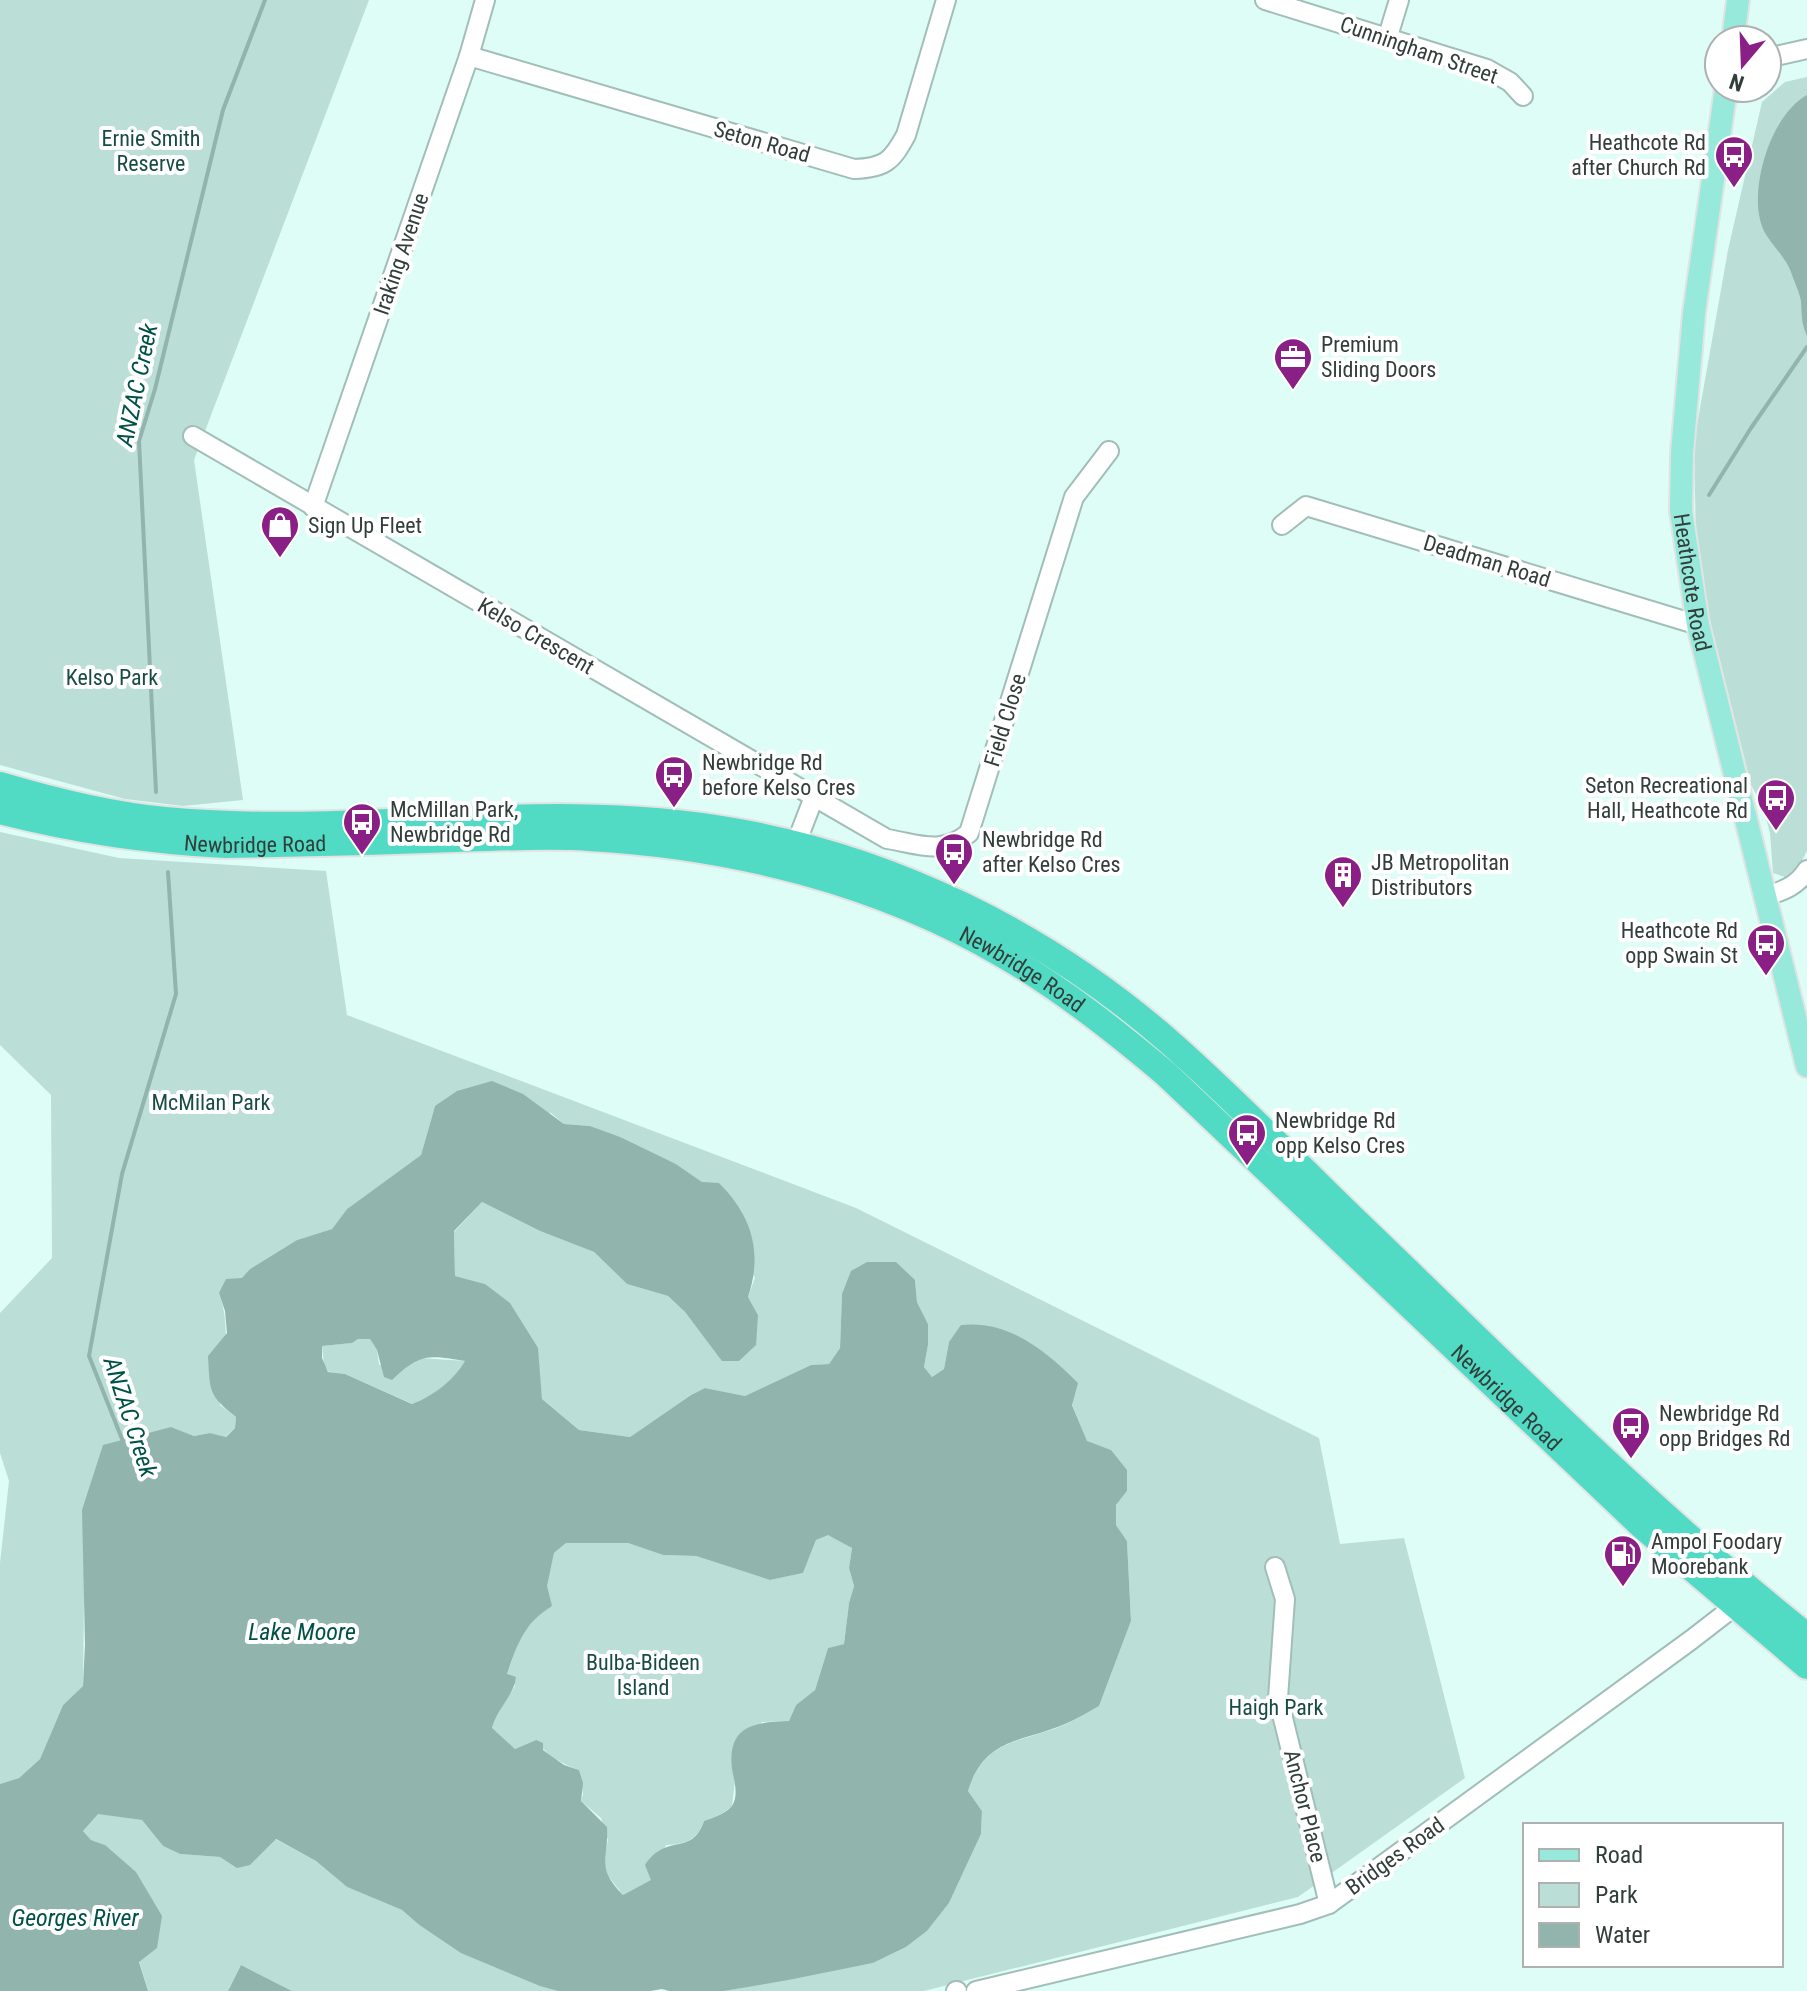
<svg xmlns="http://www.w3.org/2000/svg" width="1807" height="1991" viewBox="0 0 1807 1991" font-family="'Roboto Condensed',sans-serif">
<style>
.green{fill:#bbded6}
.water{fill:#91b5ad;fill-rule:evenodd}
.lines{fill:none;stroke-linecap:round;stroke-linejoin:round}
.stream{stroke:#91b5ad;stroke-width:4}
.minor-casing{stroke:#a1beb8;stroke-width:22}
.major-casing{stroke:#e2e4e4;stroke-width:26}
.highway-casing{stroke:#e2e4e4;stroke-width:30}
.minor{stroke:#fff;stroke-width:18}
.major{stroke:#97e9dc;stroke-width:22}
.highway{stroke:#51dbc4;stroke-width:26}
.labels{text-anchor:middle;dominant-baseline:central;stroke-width:8;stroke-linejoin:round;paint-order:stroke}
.street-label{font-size:22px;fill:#323e3b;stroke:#fff}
.park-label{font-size:22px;fill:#184c43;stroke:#fff}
.poi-label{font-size:22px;fill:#323e3b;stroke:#fff;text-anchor:start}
.water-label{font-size:24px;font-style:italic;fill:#005146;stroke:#fff}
</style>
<rect width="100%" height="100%" fill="#defdf6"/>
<g class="green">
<polygon points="0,0 369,0 194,460 243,800 183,806 125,799 0,765"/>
<polygon points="1807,77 1807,851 1799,866 1788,878 1773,873 1770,833 1763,807 1751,785 1706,604 1696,540 1694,442 1728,250 1762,102 1785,82"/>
<path d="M0,832L119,858L326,871L347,1015L856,1208L1319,1438L1340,1544L1404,1538L1465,1778L1298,1897L924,1991H724L873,1963L906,1947L927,1931L949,1903L981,1834L982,1811L968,1791C986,1736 1021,1744 1066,1724C1077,1719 1088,1712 1099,1706L1131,1621L1127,1541L1116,1525V1505L1127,1491L1111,1450L1087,1442L1072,1404L949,1342L944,1369L932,1377L924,1367L928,1345V1324L917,1302L915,1280L842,1294L840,1348L829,1364L811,1365L745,1396L705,1388L691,1395L630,1437L579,1430L542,1399L537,1348L485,1284L455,1276L454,1232L482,1202L540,1231L594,1252L627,1284L668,1296L685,1312L723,1361H739L758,1315L748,1297L755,1278L702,1182L676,1164L590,1126L564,1124L551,1113L435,1106L421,1155L347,1209L332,1229L297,1240L250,1269L242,1279L219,1293C232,1329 223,1367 220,1405L236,1417L235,1428L225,1437L210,1433L194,1436L171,1427L84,1597L83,1686L63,1705L40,1759L19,1778L0,1784V1563L9,1481L0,1453V1313L52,1258L51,1095L0,1045Z"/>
<path d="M358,1339H370L377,1350L379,1365L408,1364L420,1358L466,1361C455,1379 432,1397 413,1404L345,1374L329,1372L324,1365L322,1346L351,1343Z"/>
<path d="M828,1534L852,1548L849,1568L854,1586L849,1603L844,1644L828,1648L815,1690L796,1705L789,1721L762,1722L732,1768L735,1780L732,1806L719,1816L704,1821C697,1840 686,1844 666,1845L652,1880L623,1895L609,1877L603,1864L608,1840L601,1818L581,1801L583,1794L579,1770C562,1764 546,1755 536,1740L515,1749L492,1729L493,1721L515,1686L507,1674L520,1637L540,1613L554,1553L566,1543H628L663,1555L696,1556L770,1580L803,1573L816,1540Z"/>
<polygon points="97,1813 142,1820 163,1846 180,1854 220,1857 250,1865 275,1839 316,1861 347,1887 402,1910 418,1924 540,1985 558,1991 292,1991 241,1965 228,1991 148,1991 105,1845 91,1840 83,1831"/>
</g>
<g class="water">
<path d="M1807,95V336C1801,323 1802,315 1801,301C1799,291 1794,281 1791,272C1785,256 1772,246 1764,231C1746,194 1770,115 1807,95Z"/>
<path d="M492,1081L523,1094L564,1124L590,1126L620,1137L676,1164L702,1182L719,1183C752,1216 763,1252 748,1297L758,1315L756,1345L739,1361H722L685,1312L668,1296L627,1284L594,1252L540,1231L482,1202L454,1231L455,1276L485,1284L510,1303L538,1348L542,1399L579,1430L630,1437L691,1395L705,1388L745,1396L811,1365L829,1364L840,1348L842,1294L851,1271L867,1262H896L915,1280L917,1302L928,1324V1345L924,1367L932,1377L944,1369L949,1342L961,1325C1009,1320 1045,1350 1078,1383L1072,1405L1087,1441L1111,1450L1127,1470V1491L1116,1505V1525L1127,1541L1131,1621L1099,1706C1088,1712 1077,1719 1065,1724C1021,1743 985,1737 968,1791L982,1811L981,1834L949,1903L927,1931L906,1947L873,1963L788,1980L724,1991H669L662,1989L650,1991H558L540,1986L461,1953L418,1924L402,1910L347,1887L316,1861L276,1839L250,1865L237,1868L220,1857L180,1854L163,1846L142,1820L98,1814L83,1831L91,1840L105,1845L136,1872L162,1916L157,1948L139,1962L148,1991H0V1784L19,1778L40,1759L63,1705L83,1686L85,1644L82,1510L103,1445L171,1427L194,1436L210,1433L226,1437L235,1428L236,1417C208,1395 210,1391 208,1356L227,1333L225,1311L219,1293L226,1279L242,1278L250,1269L297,1240L332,1229L347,1209L421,1155L435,1106L457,1091ZM358,1339H370L377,1350L384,1377L392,1380C420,1353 429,1355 465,1361C455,1379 432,1397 412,1404L345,1374L328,1372L322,1358V1346L352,1343ZM828,1535L852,1548L849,1568L854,1586L849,1603L844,1644L828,1648L815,1690L796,1705L789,1721C755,1722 727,1725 732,1769C734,1780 739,1795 732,1806C725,1814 713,1818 704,1821C692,1857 667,1832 645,1865L651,1880L623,1895C595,1866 609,1860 607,1827L581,1801L583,1783L579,1770L564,1765L543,1750V1743L536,1740L515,1749L492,1728C496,1710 514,1696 516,1677L507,1674C517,1645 524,1623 552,1606L547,1586L554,1553L566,1543H628L663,1555L696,1556L770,1580L803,1573L816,1540Z"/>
<polygon points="241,1965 292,1991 228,1991"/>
</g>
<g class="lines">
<g class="stream">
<polyline points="1709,495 1751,428 1807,347"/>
<polyline points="156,792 139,441 155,389 223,110 265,0"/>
<polyline points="124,1444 89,1356 122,1174 176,994 168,872"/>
</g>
<g class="minor-casing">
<g id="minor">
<polyline points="1265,0 1487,69 1510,82 1523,96"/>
<polyline points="1388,36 1399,0"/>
<path d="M469,56L854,169C885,168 892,161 906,135L946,0"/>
<polyline points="1767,58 1807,49"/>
<path d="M193,436L887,839C919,844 941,856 969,833L1074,497L1109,451"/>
<polyline points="313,507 469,56 485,0"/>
<polyline points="1282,525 1306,506 1698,625"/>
<polyline points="792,854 814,797"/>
<path d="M1766,896C1783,891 1797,886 1807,870"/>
<polyline points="1275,1567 1285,1599 1278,1698 1329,1904"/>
<polyline points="956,1991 957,1991"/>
<polyline points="976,1991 1300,1914 1329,1904 1691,1640 1744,1599"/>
</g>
</g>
<g class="major-casing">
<g id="major">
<polyline points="1733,40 1738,0"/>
<path id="s1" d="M1726,88L1694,313L1682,453L1681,511L1698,625L1807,1066"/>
</g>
</g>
<g class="highway-casing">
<g id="highway">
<path d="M0,785C54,801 109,815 165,820C354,838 546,797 734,831C893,859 1044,933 1166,1039C1235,1099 1298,1166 1364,1229C1508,1367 1650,1512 1807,1636"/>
<path id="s2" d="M0,811C74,830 149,841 225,845C302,844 378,842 455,839C499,838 544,835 589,838C733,846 879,882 1005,956C1063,990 1115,1031 1166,1074L1641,1525L1807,1666"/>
</g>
</g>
<use href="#minor" class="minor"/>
<use href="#major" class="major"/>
<use href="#highway" class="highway"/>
</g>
<defs>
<g id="bus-pin" transform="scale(2)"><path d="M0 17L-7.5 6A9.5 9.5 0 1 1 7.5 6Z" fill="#8a2085" stroke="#fff"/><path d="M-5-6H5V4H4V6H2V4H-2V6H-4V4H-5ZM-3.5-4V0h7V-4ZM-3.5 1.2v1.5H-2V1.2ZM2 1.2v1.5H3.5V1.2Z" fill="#fff"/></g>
<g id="office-pin" transform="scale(2)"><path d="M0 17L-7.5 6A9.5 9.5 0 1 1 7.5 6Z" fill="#8a2085" stroke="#fff"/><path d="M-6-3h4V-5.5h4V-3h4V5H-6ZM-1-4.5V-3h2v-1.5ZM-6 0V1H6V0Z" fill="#fff"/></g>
<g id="shop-pin" transform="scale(2)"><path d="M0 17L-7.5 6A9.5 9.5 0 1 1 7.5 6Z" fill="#8a2085" stroke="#fff"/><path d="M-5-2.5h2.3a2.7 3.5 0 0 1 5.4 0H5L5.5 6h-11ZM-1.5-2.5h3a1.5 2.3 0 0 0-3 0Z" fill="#fff"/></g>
<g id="building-pin" transform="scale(2)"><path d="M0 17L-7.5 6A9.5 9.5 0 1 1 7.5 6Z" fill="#8a2085" stroke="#fff"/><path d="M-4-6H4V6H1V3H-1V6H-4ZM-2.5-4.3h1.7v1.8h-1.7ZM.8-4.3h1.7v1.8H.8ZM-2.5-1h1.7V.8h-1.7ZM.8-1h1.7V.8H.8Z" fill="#fff"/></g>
<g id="fuel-pin" transform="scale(2)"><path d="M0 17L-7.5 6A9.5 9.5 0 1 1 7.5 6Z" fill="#8a2085" stroke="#fff"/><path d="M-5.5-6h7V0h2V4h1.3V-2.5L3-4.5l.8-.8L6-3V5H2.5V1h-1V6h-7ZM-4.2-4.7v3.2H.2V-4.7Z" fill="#fff"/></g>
</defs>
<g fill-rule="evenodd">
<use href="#bus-pin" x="1734" y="155"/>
<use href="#office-pin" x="1293" y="357"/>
<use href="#shop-pin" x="280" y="525"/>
<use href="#bus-pin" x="674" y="775"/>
<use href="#bus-pin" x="1776" y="798"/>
<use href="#bus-pin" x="362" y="822"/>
<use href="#bus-pin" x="954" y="852"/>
<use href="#building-pin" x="1343" y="875"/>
<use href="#bus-pin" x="1766" y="943"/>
<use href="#bus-pin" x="1247" y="1133"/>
<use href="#bus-pin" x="1631" y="1426"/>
<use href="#fuel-pin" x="1623" y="1554"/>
</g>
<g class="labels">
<g class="street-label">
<text transform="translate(1419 50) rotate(19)">Cunningham Street</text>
<text transform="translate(762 142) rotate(16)">Seton Road</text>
<text transform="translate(401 254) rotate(-71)">Iraking Avenue</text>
<text transform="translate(1487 561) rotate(17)">Deadman Road</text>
<text stroke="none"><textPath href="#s1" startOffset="498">Heathcote Road</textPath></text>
<text transform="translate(536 636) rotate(30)">Kelso Crescent</text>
<text transform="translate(1005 720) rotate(-73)">Field Close</text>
<text stroke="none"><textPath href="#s2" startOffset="258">Newbridge Road</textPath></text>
<text stroke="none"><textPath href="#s2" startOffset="1050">Newbridge Road</textPath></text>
<text stroke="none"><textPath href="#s2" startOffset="1698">Newbridge Road</textPath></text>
<text transform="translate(1305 1806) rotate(76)">Anchor Place</text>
<text transform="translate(1395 1856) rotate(-36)">Bridges Road</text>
</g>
<g class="park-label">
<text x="151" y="138">Ernie Smith<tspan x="151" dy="25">Reserve</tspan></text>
<text x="112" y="677">Kelso Park</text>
<text x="211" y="1102">McMilan Park</text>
<text x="643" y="1662">Bulba-Bideen<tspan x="643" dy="25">Island</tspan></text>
<text x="1276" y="1707">Haigh Park</text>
</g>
<g class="poi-label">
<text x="1706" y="142" text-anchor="end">Heathcote Rd<tspan x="1706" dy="25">after Church Rd</tspan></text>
<text x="1321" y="344">Premium<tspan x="1321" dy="25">Sliding Doors</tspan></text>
<text x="308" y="525">Sign Up Fleet</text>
<text x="702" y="762">Newbridge Rd<tspan x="702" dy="25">before Kelso Cres</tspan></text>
<text x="1748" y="785" text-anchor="end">Seton Recreational<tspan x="1748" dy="25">Hall, Heathcote Rd</tspan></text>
<text x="390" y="809">McMillan Park,<tspan x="390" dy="25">Newbridge Rd</tspan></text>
<text x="982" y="839">Newbridge Rd<tspan x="982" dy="25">after Kelso Cres</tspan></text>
<text x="1371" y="862">JB Metropolitan<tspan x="1371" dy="25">Distributors</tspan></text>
<text x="1738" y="930" text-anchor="end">Heathcote Rd<tspan x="1738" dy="25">opp Swain St</tspan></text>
<text x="1275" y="1120">Newbridge Rd<tspan x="1275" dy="25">opp Kelso Cres</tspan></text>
<text x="1659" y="1413">Newbridge Rd<tspan x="1659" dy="25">opp Bridges Rd</tspan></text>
<text x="1651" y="1541">Ampol Foodary<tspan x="1651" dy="25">Moorebank</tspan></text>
</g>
<g class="water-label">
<text transform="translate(137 385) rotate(-78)">ANZAC Creek</text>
<text transform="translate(130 1417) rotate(72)">ANZAC Creek</text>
<text x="302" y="1632">Lake Moore</text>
<text x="75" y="1918">Georges River</text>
</g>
</g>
<rect x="1523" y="1823" width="260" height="144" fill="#ffffff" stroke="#adb2b1" stroke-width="2"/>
<rect x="1539" y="1849" width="40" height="12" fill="#97e9dc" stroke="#adb2b1" stroke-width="2"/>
<text x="1595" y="1863" font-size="24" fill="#323e3b">Road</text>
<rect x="1539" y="1883" width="40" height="24" fill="#bbded6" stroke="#adb2b1" stroke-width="2"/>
<text x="1595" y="1903" font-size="24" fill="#323e3b">Park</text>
<rect x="1539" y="1923" width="40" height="24" fill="#91b5ad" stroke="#adb2b1" stroke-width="2"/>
<text x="1595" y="1943" font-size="24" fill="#323e3b">Water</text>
<g transform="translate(1743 64) rotate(199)"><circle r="38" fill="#ffffff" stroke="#adb2b1" stroke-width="2"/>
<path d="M0-6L14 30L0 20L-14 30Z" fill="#8a2085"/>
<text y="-12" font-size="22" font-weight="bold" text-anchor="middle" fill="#323e3b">N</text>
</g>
</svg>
